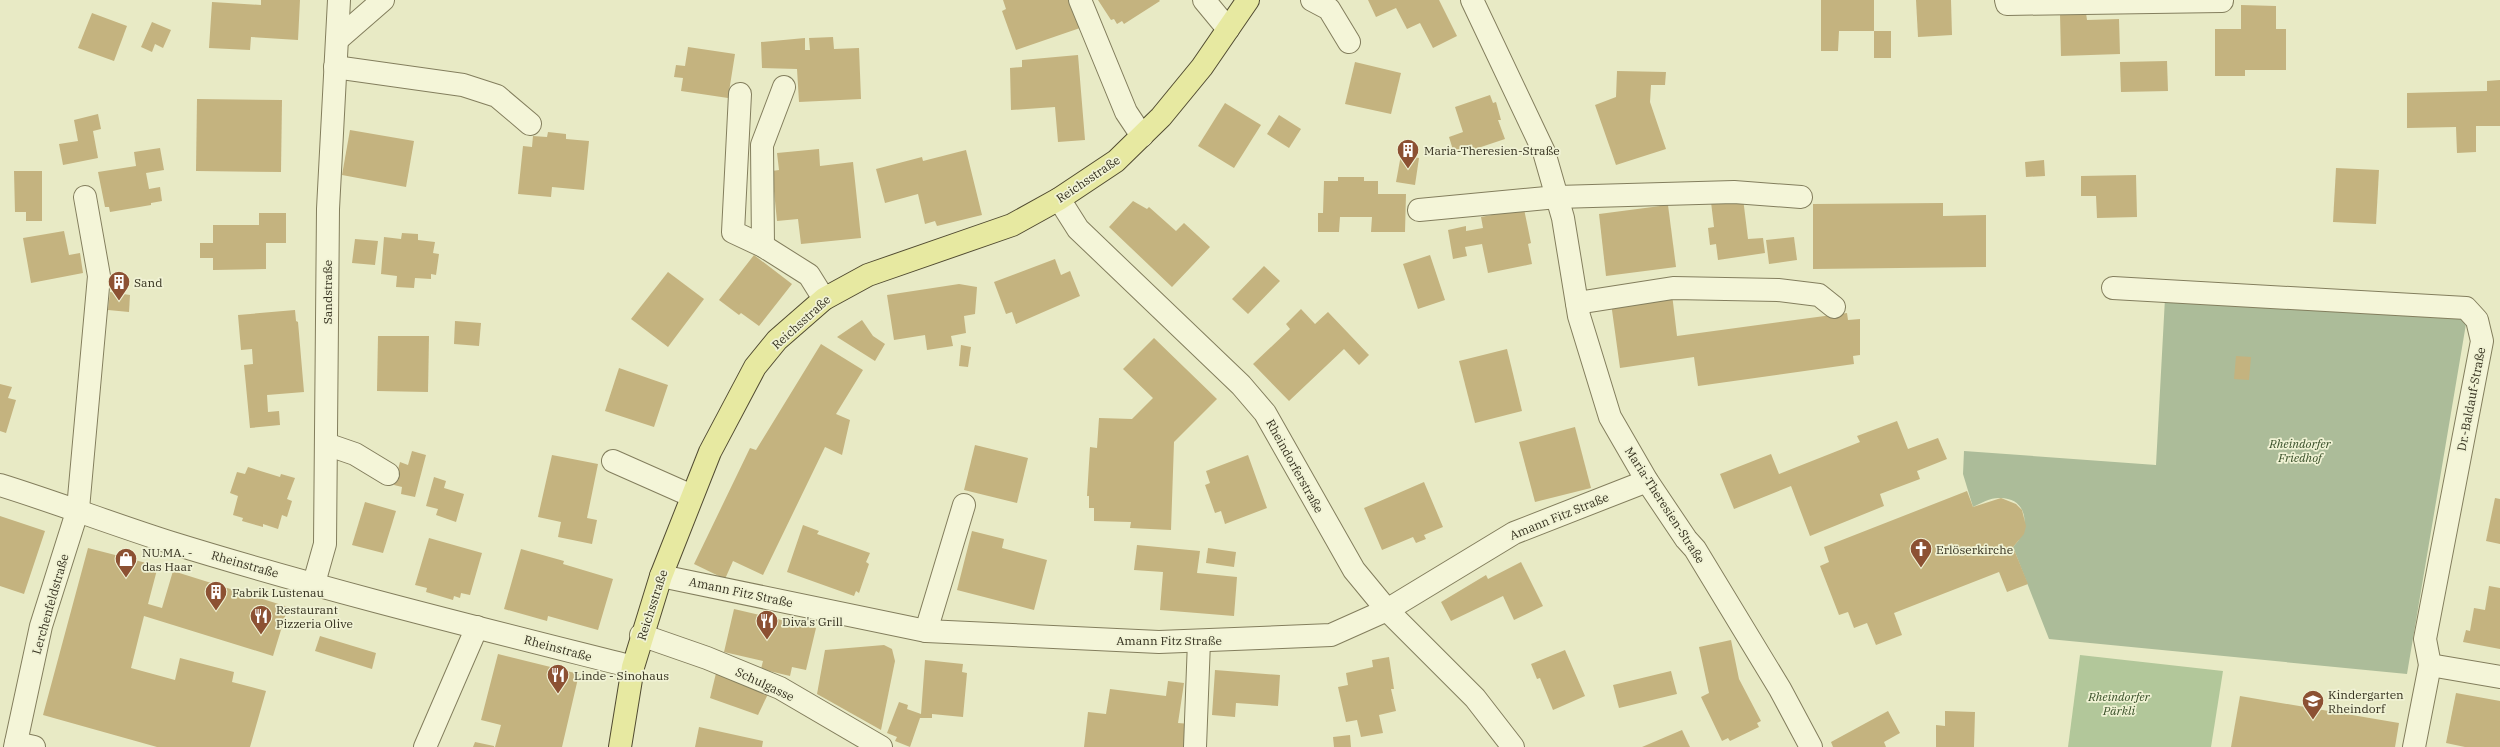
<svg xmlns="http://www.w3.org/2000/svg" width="2500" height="747" viewBox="0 0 2500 747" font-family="'IBM Plex Serif',serif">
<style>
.green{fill:#b2c79a}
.cemetery{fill:#acbc99}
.building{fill:#c4b37f}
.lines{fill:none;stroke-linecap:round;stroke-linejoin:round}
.minor-casing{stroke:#837e5d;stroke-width:24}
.major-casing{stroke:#514b31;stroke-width:24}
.minor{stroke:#f4f5d8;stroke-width:22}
.major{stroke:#e7e9a1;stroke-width:22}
.labels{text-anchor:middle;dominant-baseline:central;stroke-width:3.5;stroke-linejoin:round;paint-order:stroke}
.poi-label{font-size:12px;fill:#35311f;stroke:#f0f2d4;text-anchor:start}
.street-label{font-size:12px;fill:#35311f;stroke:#f0f2d4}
.park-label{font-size:12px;font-style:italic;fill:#384f28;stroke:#f0f2d4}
</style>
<rect width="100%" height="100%" fill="#e8eac5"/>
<polygon class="green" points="2080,655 2223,671 2211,747 2068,747"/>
<path class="cemetery" d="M2165,298L2467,318L2407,674L2049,639L2013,547C2031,530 2029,497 1999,498C1990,498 1981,503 1973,507L1963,474L1964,451L2156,465Z"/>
<g class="building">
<polygon points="261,0 300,0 298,40 251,37 250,50 209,48 212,2 261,5"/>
<polygon points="1003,0 1070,0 1080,28 1016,50 1002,11 1006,9"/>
<polygon points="1098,0 1159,0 1160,1 1124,24 1122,21 1117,24 1114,19 1111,20"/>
<polygon points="1368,0 1439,0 1457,36 1433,48 1420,23 1407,29 1396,8 1376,17"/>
<polygon points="1821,0 1874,0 1874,31 1839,31 1838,51 1821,51"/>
<polygon points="1916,0 1951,0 1952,35 1918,37"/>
<polygon points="2241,5 2276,6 2276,29 2286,29 2286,70 2245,70 2245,76 2215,76 2215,29 2241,29"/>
<polygon points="92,13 127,26 114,61 78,48"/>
<polygon points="2086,13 2087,20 2119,19 2120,54 2061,56 2060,14"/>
<polygon points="152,22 171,30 163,48 155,44 152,52 141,47"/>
<rect x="1874" y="31" width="17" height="27"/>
<polygon points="833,37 834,49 859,48 861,99 799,102 797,69 762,68 761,42 805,38 805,50 810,50 809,38"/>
<polygon points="688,47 735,54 728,98 681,91 683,78 674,77 676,65 685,66"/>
<polygon points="1078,55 1085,140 1058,142 1055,107 1011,110 1010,68 1022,67 1022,60"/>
<polygon points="2167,61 2168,91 2121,92 2120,62"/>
<polygon points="1355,62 1401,73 1391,114 1345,104"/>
<polygon points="1617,71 1666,72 1665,85 1651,85 1650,102 1666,149 1616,165 1595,105 1616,97"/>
<polygon points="2500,80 2500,126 2476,126 2476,152 2457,153 2456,127 2407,128 2407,93 2487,91 2487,81"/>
<polygon points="1490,95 1493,103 1496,102 1501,120 1498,120 1505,139 1469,151 1469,149 1454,153 1449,137 1463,132 1455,107"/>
<polygon points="197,99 282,100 281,172 196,171"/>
<polygon points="1225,103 1261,125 1234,168 1198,146"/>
<polygon points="98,114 101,129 93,131 98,158 63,165 59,144 78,141 74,120"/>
<polygon points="1279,115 1301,129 1289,148 1267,134"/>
<polygon points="350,130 414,141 406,187 342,175"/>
<polygon points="548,132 566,134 566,139 589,141 584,190 552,187 551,197 518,194 523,146 532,147 533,136 547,137"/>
<polygon points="160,148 164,170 146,173 149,189 160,187 162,201 151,203 151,205 110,212 109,207 105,207 98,172 136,166 134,152"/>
<polygon points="819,149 820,166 853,162 861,238 801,244 798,219 777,221 772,171 779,170 777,153"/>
<polygon points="966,150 982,215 937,226 935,221 925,224 918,194 885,203 876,169 922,157 923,161"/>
<polygon points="1401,155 1419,158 1415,185 1396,182"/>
<polygon points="2044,160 2045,176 2026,177 2025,162"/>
<polygon points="2336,168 2379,170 2376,224 2333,222"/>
<polygon points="14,171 42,171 42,221 26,221 26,212 15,212"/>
<polygon points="2136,175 2137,217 2097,218 2096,196 2081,196 2081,176"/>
<polygon points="1338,177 1364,177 1364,181 1378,181 1378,194 1406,194 1405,232 1371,232 1372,217 1340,217 1339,232 1318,232 1318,213 1323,213 1324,181 1338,181"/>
<polygon points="1743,198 1748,239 1763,238 1765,253 1718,260 1716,244 1710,245 1708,228 1714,227 1711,202"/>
<polygon points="1133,201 1147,209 1149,207 1176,231 1184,223 1210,247 1172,287 1109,227"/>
<polygon points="1943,203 1943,216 1986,215 1986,267 1813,269 1813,204"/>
<polygon points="1668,205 1676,267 1606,276 1599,214"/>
<polygon points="1524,209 1531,243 1528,244 1532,264 1488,273 1482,244 1465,247 1467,256 1453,259 1448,230 1466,226 1466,231 1483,228 1481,217"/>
<polygon points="259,213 286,213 286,243 266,243 266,269 213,270 213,258 200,258 200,243 213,243 213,225 259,225"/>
<polygon points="64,231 69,255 80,253 83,273 31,283 23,238"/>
<polygon points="402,233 418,234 418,240 435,242 433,253 439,254 436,275 431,274 431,279 415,278 414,288 396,287 397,276 381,274 384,237 401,239"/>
<polygon points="1794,237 1797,260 1769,264 1766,240"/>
<polygon points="355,239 378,241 375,265 352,263"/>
<polygon points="754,255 792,284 759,326 741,313 739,315 719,300"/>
<polygon points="1430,255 1445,300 1418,309 1403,264"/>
<polygon points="1055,259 1061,275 1070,271 1080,296 1016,324 1012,312 1006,314 994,282"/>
<polygon points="1264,266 1280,281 1248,314 1232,299"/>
<polygon points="668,272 704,299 668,347 631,319"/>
<polygon points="959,284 977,287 975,314 964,316 966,333 951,336 953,346 927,350 925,335 894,340 887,295"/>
<polygon points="110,292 130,295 129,312 108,310"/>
<polygon points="1672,294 1677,336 1847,313 1848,320 1860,319 1860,355 1853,356 1854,364 1698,386 1694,357 1620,368 1611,303"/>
<polygon points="1301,309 1315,324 1328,312 1369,355 1359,365 1344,349 1289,401 1253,364 1290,329 1286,324"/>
<polygon points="295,310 296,321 298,322 304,392 267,395 268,412 279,411 280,425 250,428 244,365 253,364 252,349 241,350 238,315"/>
<polygon points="862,320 873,336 885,344 875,361 837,337"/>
<polygon points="455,321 481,323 479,346 454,344"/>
<polygon points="378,336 429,336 428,392 377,391"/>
<polygon points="1154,338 1217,399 1174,442 1171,530 1130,528 1131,522 1094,521 1094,508 1089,508 1089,496 1087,496 1090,447 1097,448 1099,418 1132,419 1153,398 1123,369"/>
<polygon points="821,344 863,370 836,414 850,420 842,455 825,447 763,575 733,561 725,579 694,564 750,448 756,450"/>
<polygon points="961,345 971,347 968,367 959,366"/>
<polygon points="1507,349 1522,411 1475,423 1459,361"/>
<polygon points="2236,356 2251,357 2249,380 2234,379"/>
<polygon points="619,368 668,385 654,427 605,411"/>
<polygon points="0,384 12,387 8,398 16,400 6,433 0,431"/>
<polygon points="1897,421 1908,449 1938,438 1947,459 1917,471 1920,479 1880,494 1884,506 1810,536 1791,486 1734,509 1720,474 1771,454 1779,474 1860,442 1857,436"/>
<polygon points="1575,427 1591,488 1535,502 1519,442"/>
<polygon points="975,445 1028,458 1017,503 964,490"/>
<polygon points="412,451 426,455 415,497 401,494 402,487 394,485 400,462 408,465"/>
<polygon points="552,455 598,464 587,518 597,520 592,544 558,537 561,522 538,517"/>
<polygon points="1248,455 1267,508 1225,524 1221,511 1215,513 1205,485 1210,483 1206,471"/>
<polygon points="248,467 280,477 281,474 295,478 287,499 292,501 287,517 282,515 278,529 263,524 263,527 242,521 243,518 233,515 238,496 230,493 237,472 245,474"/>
<polygon points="434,477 446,481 444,488 464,494 456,522 436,515 438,509 426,506"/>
<polygon points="1424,482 1443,527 1424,535 1426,539 1416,543 1413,537 1382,550 1364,508"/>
<polygon points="1967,491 1973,507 2001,498 2016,504 2022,510 2026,526 2024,534 2013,547 2028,584 2007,592 1999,572 1894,613 1902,635 1876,645 1867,623 1854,628 1848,612 1839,615 1820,566 1829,562 1824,547"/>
<polygon points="2495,498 2500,499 2500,544 2486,541"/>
<polygon points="365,502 396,511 383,553 352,545"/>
<polygon points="0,516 45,531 24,594 0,586"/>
<polygon points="803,525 819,531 817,534 870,553 866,562 869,564 859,593 856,591 854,596 787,572"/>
<polygon points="972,531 1004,539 1002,548 1047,560 1034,610 957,590"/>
<polygon points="429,538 482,553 470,595 461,593 460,598 454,596 453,600 426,592 427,588 415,585"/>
<polygon points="1137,545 1200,551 1197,573 1237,577 1234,616 1160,610 1163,572 1134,570"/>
<polygon points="88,548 158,566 148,604 162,608 173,571 288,607 273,656 144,616 131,668 175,680 180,658 234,672 232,682 266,691 250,747 157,747 43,715"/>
<polygon points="1208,548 1236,552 1234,567 1206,563"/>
<polygon points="521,549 564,561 563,564 613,579 598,630 548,616 547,621 504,609"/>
<polygon points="1521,562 1543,606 1514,620 1503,596 1451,621 1441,602 1486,575 1488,579"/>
<polygon points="2489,586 2500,588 2500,649 2463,642 2466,630 2470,631 2474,608 2485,610"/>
<polygon points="734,609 816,628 806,670 792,667 790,676 761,669 763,661 724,652"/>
<polygon points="320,636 376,653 372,669 315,651"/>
<polygon points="1731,640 1739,679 1761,721 1757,723 1759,727 1730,741 1728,738 1722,741 1701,697 1709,693 1699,647"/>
<polygon points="884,645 892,649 895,661 881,730 817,694 825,650"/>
<polygon points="1565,650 1585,696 1553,710 1540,678 1537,679 1531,664"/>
<polygon points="498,654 579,674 562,747 495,747 501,725 481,720"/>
<polygon points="1389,657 1394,689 1391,689 1396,711 1379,715 1383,733 1361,737 1357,720 1346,722 1338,687 1348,685 1346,673 1373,667 1372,660"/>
<polygon points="925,660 963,664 962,672 967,673 963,717 932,714 932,718 920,718 910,747 895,741 897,737 887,733 899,702 908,705 907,709 921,714"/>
<polygon points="717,669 768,694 758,715 710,698"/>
<polygon points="1215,670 1280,675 1278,706 1236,703 1235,717 1212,715"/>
<polygon points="1671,671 1677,694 1619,708 1613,685"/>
<polygon points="1168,681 1184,683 1178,723 1190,724 1185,747 1084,747 1088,712 1106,714 1110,689 1166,696"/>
<polygon points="2456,693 2500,701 2500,747 2465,747 2446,743"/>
<polygon points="2240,696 2399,723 2395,747 2231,747"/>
<polygon points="1888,711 1900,733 1884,742 1886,747 1833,747 1831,742"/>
<polygon points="1945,711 1975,712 1974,747 1936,747 1936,725 1945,726"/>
<polygon points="699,727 763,741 762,747 695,747"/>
<polygon points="1682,730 1690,747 1642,747"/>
<polygon points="1350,735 1351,747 1334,747 1333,737"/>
<polygon points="475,742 494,746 494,747 473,747"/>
</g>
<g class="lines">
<g class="minor-casing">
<g id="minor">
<polyline points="1080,0 1126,112 1142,136"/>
<polyline points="1204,0 1228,29"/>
<polyline points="1312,0 1329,9 1349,42"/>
<polyline points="1472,0 1544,152 1563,218 1579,316 1610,417 1647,481 1686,539 1695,549 1780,689 1811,747"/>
<polyline points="2006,0 2007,4 2222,1"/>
<polyline points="337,40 383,0"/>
<polyline points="335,67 463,85 497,96 530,124"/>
<polyline points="740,94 733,232 763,246 809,275 824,299"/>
<polyline points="1059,199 1078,229 1241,385 1265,413 1354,570 1387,610 1475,698 1513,747"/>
<polyline points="1419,210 1557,197 1734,192 1801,197"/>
<polyline points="763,246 762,145 784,87"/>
<polyline points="2113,288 2466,308 2477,320 2482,341 2425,639 2430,665 2414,747"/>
<polyline points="1577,303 1673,288 1778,290 1819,295 1834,307"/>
<polyline points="326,444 355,454 388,474"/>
<polyline points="613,461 692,496"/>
<path d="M0,485C58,503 115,525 172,543C324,590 479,628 633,667"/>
<polyline points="661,576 926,631 1159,642 1331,635 1387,610 1514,533 1647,481"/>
<polyline points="314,583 325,544 328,209 339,0"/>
<polyline points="926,631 964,505"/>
<polyline points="641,635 707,658 780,688 881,747"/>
<polyline points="2430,665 2500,677"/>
<polyline points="16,743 34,747"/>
<polyline points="15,747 41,626 78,509 99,276 85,197"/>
<polyline points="425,747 477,627"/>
<polyline points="1195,747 1199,641"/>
</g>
</g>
<g class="major-casing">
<polyline id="major" points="620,747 633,667 661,576 710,452 755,367 777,340 824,299 868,275 1012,225 1059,199 1116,161 1161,117 1202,67 1248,0"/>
</g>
<use href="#minor" class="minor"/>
<use href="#major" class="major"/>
</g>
<defs>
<g id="building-pin" transform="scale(1.15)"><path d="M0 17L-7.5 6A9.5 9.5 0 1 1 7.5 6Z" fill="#8c5133" stroke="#f0f2d4"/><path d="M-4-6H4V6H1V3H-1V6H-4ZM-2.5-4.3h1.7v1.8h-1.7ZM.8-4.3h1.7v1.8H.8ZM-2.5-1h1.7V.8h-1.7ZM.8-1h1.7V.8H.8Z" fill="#fff"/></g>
<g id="church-pin" transform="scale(1.15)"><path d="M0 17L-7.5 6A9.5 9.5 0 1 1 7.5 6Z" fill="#8c5133" stroke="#f0f2d4"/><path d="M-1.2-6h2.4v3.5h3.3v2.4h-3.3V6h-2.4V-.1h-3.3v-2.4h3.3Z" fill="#fff"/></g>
<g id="shop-pin" transform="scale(1.15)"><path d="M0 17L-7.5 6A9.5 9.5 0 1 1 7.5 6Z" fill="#8c5133" stroke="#f0f2d4"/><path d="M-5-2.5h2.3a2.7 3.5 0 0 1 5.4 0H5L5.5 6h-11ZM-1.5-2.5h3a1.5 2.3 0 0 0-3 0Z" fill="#fff"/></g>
<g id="restaurant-pin" transform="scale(1.15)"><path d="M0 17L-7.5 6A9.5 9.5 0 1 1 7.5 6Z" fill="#8c5133" stroke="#f0f2d4"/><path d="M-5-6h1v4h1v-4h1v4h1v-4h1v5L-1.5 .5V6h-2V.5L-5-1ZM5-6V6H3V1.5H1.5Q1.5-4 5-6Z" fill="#fff"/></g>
<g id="school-pin" transform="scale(1.15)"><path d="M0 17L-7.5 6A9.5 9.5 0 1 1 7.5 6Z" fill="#8c5133" stroke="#f0f2d4"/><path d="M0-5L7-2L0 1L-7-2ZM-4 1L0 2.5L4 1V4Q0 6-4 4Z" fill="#fff"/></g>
</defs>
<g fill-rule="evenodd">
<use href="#building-pin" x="1408" y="150"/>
<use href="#building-pin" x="119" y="282"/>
<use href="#church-pin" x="1921" y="549"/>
<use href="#shop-pin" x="126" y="559"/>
<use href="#building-pin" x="216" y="592"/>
<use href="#restaurant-pin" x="261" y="616"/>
<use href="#restaurant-pin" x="767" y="621"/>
<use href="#restaurant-pin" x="558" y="675"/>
<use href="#school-pin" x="2313" y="701"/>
</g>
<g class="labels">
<g class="poi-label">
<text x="1424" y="150">Maria-Theresien-Straße</text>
<text x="134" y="282">Sand</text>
<text x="1936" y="549">Erlöserkirche</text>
<text x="142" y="552">NU.MA. -<tspan x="142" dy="14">das Haar</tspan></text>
<text x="232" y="592">Fabrik Lustenau</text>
<text x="276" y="609">Restaurant<tspan x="276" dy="14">Pizzeria Olive</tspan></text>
<text x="782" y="621">Diva's Grill</text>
<text x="574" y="675">Linde - Sinohaus</text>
<text x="2328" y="694">Kindergarten<tspan x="2328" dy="14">Rheindorf</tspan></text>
</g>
<g class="street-label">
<text transform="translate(1088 179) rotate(-34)">Reichsstraße</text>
<text transform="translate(327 292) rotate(-90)">Sandstraße</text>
<text transform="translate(801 322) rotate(-42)">Reichsstraße</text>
<text transform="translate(2471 399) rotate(-79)">Dr.-Baldauf-Straße</text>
<text transform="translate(1295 466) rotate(61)">Rheindorferstraße</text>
<text transform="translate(1665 505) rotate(57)">Maria-Theresien-Straße</text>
<text transform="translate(1559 516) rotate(-22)">Amann Fitz Straße</text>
<text transform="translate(245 564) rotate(16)">Rheinstraße</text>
<text transform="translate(741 592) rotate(12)">Amann Fitz Straße</text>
<text transform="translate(50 604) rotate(-74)">Lerchenfeldstraße</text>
<text transform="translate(652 605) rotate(-72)">Reichsstraße</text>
<text x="1169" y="640">Amann Fitz Straße</text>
<text transform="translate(558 648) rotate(15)">Rheinstraße</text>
<text transform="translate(765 684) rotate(25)">Schulgasse</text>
</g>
<g class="park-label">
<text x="2300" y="443">Rheindorfer<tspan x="2300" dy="14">Friedhof</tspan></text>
<text x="2119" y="696">Rheindorfer<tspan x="2119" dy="14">Pärkli</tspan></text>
</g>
</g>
</svg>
